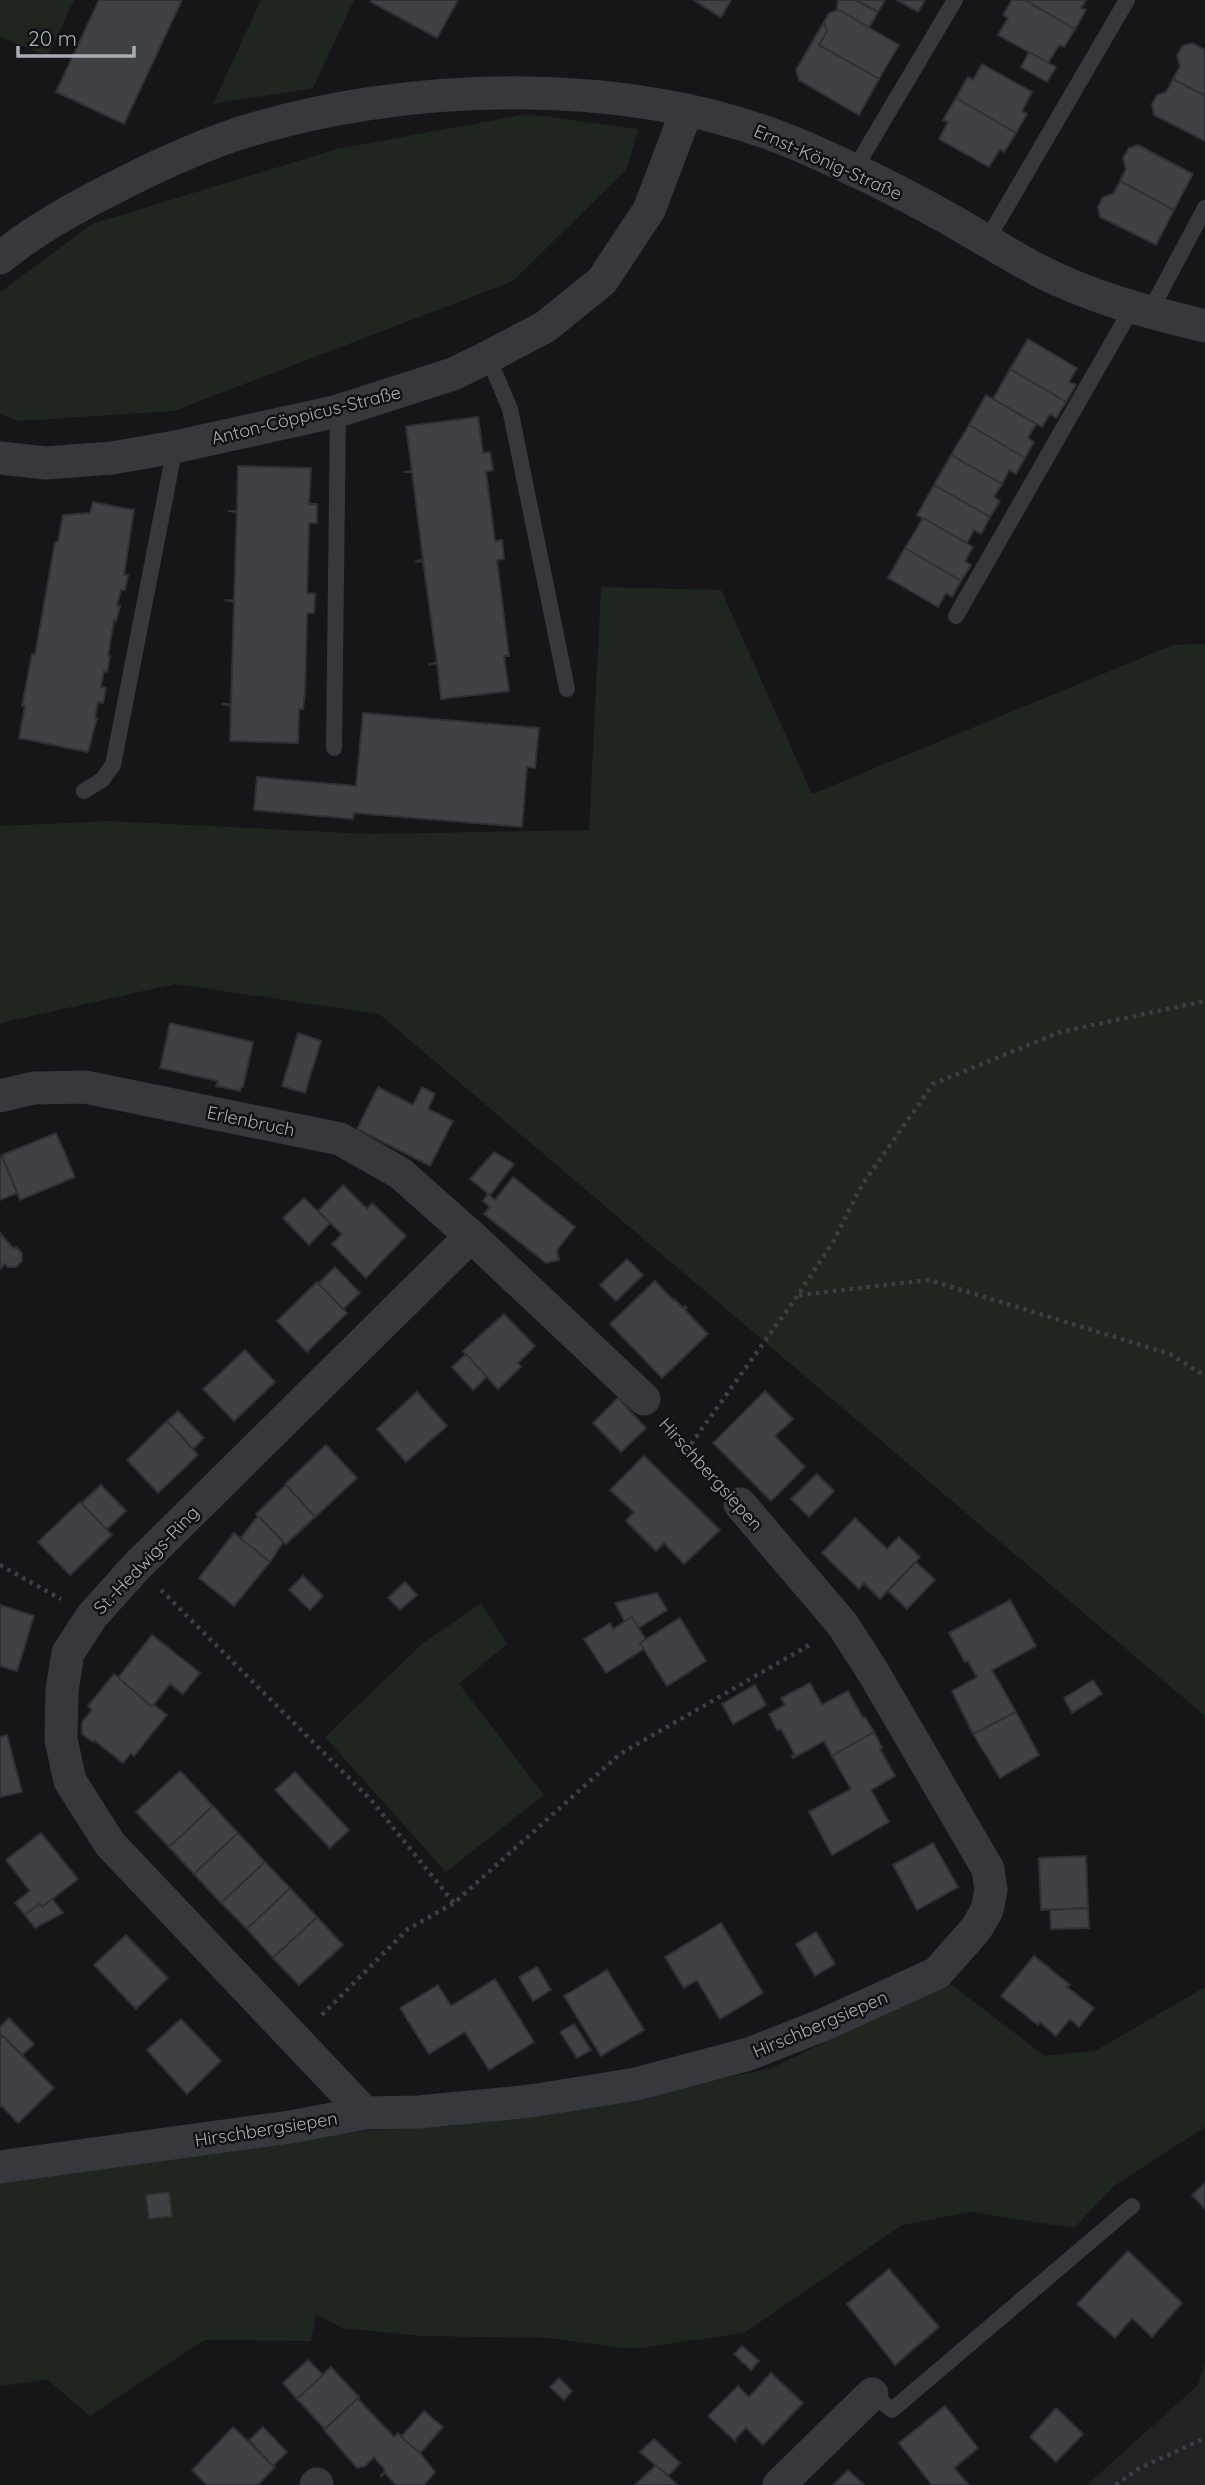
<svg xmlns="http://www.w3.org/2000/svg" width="1205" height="2485" viewBox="0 0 1205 2485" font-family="Quicksand,sans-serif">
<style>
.built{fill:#222225}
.green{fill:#1e261f}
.building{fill:#404145;stroke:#303034;stroke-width:2}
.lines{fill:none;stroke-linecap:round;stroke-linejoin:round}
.path{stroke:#3d3f44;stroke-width:4.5;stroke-dasharray:3.5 5;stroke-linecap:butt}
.service{stroke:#37383d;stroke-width:16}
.minor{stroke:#37383d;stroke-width:33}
.labels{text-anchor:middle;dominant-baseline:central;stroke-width:5;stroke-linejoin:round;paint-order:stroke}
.street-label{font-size:18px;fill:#a8adb8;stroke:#111113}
</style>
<rect width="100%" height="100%" fill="#161618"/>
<polygon class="built" points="1205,2362 1205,2485 1087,2485 1198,2385"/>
<g class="green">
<polygon points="0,0 74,0 48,56 0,37"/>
<polygon points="261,0 354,0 313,88 213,104"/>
<polygon points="528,114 638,129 627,169 513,281 174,411 18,421 0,414 0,292 92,224 337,149"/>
<polygon points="601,587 721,590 812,794 1173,645 1205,644 1205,1716 379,1014 175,984 0,1023 0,826 109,821 370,834 589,830"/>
<polygon points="481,1603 507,1644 459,1684 544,1795 446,1872 325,1737 422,1644"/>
<polygon points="949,1983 1045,2056 1097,2050 1205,1987 1205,2127 1114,2186 1074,2228 971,2212 902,2225 744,2333 632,2349 548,2338 423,2336 342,2328 316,2314 311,2341 204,2340 90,2416 48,2380 0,2386 0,2181 279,2140 363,2131 452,2126 565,2109 769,2069"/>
</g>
<g class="building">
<polygon points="99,0 182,0 124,124 56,92"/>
<polygon points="372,0 458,0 437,38 371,2"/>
<polygon points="693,0 731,0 721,17"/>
<polygon points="838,0 856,0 878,12 869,28 837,10"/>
<polygon points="856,0 885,0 878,12"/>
<polygon points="897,0 925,0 918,12"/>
<polygon points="1012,0 1025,0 1075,29 1064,47 1059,45 1048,63 998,35 1008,18 1003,15"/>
<polygon points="1025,0 1086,0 1081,8 1086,10 1075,29"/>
<polygon points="839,10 899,45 879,79 819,45 827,31 824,22 829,13"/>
<polygon points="824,22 827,31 819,45 879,79 859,115 799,80 796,70"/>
<polygon points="1192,43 1205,50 1205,96 1173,79 1180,66 1177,56 1182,46"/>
<polygon points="1029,52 1056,67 1047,82 1021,67"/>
<polygon points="982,64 1032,92 1022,111 1027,114 1016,133 956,98 968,77 973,80"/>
<polygon points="1173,79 1205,96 1205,141 1154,115 1152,104 1157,95 1166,92"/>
<polygon points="956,98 1016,133 1004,152 1000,149 989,167 939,139 948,122 943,120"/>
<polygon points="1138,145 1193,174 1174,210 1120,181 1126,169 1123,158 1129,148"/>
<polygon points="1120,181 1174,210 1156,245 1100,217 1098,207 1103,197 1113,194"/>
<polygon points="1028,339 1077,368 1069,382 1076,385 1066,402 1010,369"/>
<polygon points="1010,369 1066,402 1056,418 1050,414 1042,427 993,399"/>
<polygon points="986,395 1036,424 1028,438 1034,442 1025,458 969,425"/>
<polygon points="478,417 483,453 490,452 493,470 486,472 495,541 502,540 504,559 497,560 509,656 504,656 509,691 441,699 437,663 428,665 437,662 423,561 415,562 423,559 412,472 403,472 412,471 406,426"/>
<polygon points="969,425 1025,458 1016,474 1009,470 1002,484 951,455"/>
<polygon points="951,455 1002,484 994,497 1000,501 990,517 934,485"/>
<polygon points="238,466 311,468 309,504 317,504 317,523 309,523 307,593 315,594 314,613 307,613 305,693 303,709 299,709 298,743 230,741 231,706 222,704 231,704 234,602 225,600 234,600 237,512 228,511 237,511"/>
<polygon points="934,485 990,517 981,534 974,530 967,543 917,515"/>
<polygon points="93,502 134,510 124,575 128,575 125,590 121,590 117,606 120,606 116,621 114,620 108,656 110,656 107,672 104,671 101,687 106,688 103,703 98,702 95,718 97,718 88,752 19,738 25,706 22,706 32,654 35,655 55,542 58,542 63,515 90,513"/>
<polygon points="923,518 973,547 965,561 971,565 961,581 905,548"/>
<polygon points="905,548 961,581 952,597 946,593 938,607 888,578"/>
<polygon points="363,713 539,728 535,768 527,767 522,827 354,813 353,819 254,810 257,777 356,786"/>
<polygon points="170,1023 253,1042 243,1087 241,1087 240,1091 216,1086 218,1081 160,1068"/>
<polygon points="298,1033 321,1041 305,1093 282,1086"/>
<polygon points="378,1087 413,1105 422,1087 435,1094 428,1109 453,1121 430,1166 357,1129"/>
<polygon points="56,1133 75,1177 20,1200 2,1155"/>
<polygon points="494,1152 514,1164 490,1195 470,1179"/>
<polygon points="2,1157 17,1193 0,1200 0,1158"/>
<polygon points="513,1177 575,1227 557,1250 559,1260 546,1263 484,1214 490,1207 483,1201 488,1194 495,1200"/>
<polygon points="343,1185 367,1209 372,1203 406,1236 366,1278 332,1244 342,1234 318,1211"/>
<polygon points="304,1198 330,1223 309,1245 283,1218"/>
<polygon points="0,1233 13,1248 16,1247 22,1253 22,1261 16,1267 8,1267 5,1264 0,1269"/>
<polygon points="627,1259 643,1275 616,1301 600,1285"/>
<polygon points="335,1267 360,1293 343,1309 318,1284"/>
<polygon points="655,1281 673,1300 674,1299 683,1308 685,1306 687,1308 685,1310 708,1334 662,1378 610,1324"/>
<polygon points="317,1282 347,1313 307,1352 277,1321"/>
<polygon points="504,1314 535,1346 518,1363 521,1367 498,1389 463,1351"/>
<polygon points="245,1350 275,1382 234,1421 203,1389"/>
<polygon points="466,1354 487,1377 473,1390 452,1367"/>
<polygon points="765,1391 793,1419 775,1436 805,1467 771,1501 713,1443"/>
<polygon points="417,1392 447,1426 406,1462 377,1429"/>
<polygon points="618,1398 646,1428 621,1452 593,1423"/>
<polygon points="178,1411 204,1438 193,1449 167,1421"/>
<polygon points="167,1421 198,1455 158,1493 127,1460"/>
<polygon points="326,1445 357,1478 315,1517 285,1484"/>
<polygon points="644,1456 720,1530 684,1564 664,1543 656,1551 626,1521 634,1512 610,1490"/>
<polygon points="817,1474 834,1491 809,1517 791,1499"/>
<polygon points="101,1485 126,1511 106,1530 81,1503"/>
<polygon points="286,1485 315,1517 286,1544 256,1514"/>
<polygon points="80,1502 112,1535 70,1575 38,1542"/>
<polygon points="258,1516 283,1542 270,1562 240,1539"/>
<polygon points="855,1518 887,1549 899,1537 920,1557 880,1599 864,1583 859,1589 822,1553"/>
<polygon points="234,1533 270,1562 234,1606 199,1578"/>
<polygon points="916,1562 935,1580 907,1609 888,1591"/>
<polygon points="303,1576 323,1596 310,1610 289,1590"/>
<polygon points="405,1582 417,1595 400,1610 388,1598"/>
<polygon points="657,1593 667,1610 638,1628 632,1617 625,1622 615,1603"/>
<polygon points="1010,1600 1036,1646 992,1670 1016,1712 973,1734 952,1691 977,1677 968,1661 965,1662 949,1633"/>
<polygon points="0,1605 34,1616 17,1671 0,1666"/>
<polygon points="632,1617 646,1640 640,1643 644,1649 606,1673 584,1639 610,1623 613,1629"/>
<polygon points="680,1618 706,1661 667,1686 640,1643"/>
<polygon points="152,1635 200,1673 183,1694 170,1684 152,1707 117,1679"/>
<polygon points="114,1674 152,1707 154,1705 167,1715 134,1756 131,1753 123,1763 94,1740 93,1742 82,1734 82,1722 92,1710 88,1706"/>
<polygon points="1093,1680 1102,1694 1072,1713 1064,1698"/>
<polygon points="810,1683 822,1705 848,1691 863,1718 865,1717 874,1732 832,1756 824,1741 793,1758 792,1756 795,1755 781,1729 777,1730 769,1714 785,1705 781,1698"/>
<polygon points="755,1685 766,1705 733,1724 722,1704"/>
<polygon points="1016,1712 1039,1755 1000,1778 973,1734"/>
<polygon points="874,1732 882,1748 880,1749 895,1776 871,1790 889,1822 832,1855 809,1812 851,1789 832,1756"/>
<polygon points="7,1735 22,1792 0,1797 0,1737"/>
<polygon points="180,1771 213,1806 169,1847 136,1812"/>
<polygon points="295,1772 349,1830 330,1848 275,1790"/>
<polygon points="213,1806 238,1833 194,1874 169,1847"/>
<polygon points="41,1833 78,1879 42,1907 39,1904 25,1915 15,1903 30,1891 6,1860"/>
<polygon points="238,1833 265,1862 221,1903 194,1874"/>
<polygon points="933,1843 958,1887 917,1910 893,1865"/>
<polygon points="1086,1856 1088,1908 1041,1910 1039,1858"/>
<polygon points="265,1862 290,1888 247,1929 221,1903"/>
<polygon points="290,1888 317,1917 273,1958 247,1929"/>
<polygon points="52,1899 63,1913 35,1928 25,1915 39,1904 42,1907"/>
<polygon points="1088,1908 1089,1928 1051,1929 1050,1910"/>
<polygon points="317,1917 343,1945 299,1985 273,1958"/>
<polygon points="721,1923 763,1993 720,2019 697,1980 684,1988 665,1957"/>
<polygon points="816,1932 835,1964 815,1976 796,1944"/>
<polygon points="126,1935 168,1978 136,2009 94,1965"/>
<polygon points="1034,1956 1070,1985 1067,1987 1094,2008 1079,2027 1070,2019 1056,2036 1040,2022 1038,2025 1001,1996"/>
<polygon points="537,1967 551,1990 533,2001 519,1977"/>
<polygon points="607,1970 644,2030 601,2056 564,1996"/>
<polygon points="495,1979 534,2042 489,2070 465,2032 429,2054 400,2008 438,1985 451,2006"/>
<polygon points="9,2018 34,2044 22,2055 3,2036 0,2036 0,2027"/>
<polygon points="181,2019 221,2061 187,2094 147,2050"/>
<polygon points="574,2024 591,2050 577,2058 560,2032"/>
<polygon points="3,2036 54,2088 18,2123 2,2106 0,2107 0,2038"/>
<polygon points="1205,2183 1205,2209 1192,2195"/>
<polygon points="169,2192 172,2216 149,2219 146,2195"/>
<polygon points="1128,2251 1182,2303 1152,2337 1132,2318 1115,2338 1077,2304"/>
<polygon points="889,2269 939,2327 895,2365 847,2304"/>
<polygon points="742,2346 759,2361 751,2370 734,2354"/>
<polygon points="308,2360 323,2375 297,2399 283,2383"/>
<polygon points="331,2367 359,2397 325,2429 297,2399"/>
<polygon points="771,2373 803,2403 763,2445 746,2428 735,2439 736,2442 708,2416 738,2386 749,2397"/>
<polygon points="559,2378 572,2391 564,2400 550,2387"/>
<polygon points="359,2397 359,2400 394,2437 398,2433 420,2453 435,2472 424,2485 396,2485 385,2473 380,2477 385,2470 374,2457 365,2466 357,2468 324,2430"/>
<polygon points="945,2406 978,2448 954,2468 969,2485 932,2485 899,2443"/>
<polygon points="1056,2408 1083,2434 1056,2462 1030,2437"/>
<polygon points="424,2411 443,2427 420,2453 401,2437"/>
<polygon points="233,2427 275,2467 258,2485 207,2485 192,2470"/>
<polygon points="263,2427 287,2452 273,2466 249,2440"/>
<polygon points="654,2439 680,2463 668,2476 640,2452"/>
<polygon points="656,2465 668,2476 677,2485 635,2485"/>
<polygon points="848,2470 864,2485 833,2485"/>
</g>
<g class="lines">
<g class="path">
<polyline points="799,1295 929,1280 1170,1354 1205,1376"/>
<polyline points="666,1426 686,1451 714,1479"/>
<polyline points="686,1451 798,1295 834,1240 862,1185 933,1084 1060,1032 1205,1001"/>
<polyline points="0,1565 61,1599"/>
<polyline points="161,1590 371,1800 454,1903"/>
<polyline points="322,2015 408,1929 454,1903 620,1754 811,1644"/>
<polyline points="1116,2485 1138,2469 1205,2438"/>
</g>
<g class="service">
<polyline points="854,170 955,0"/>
<polyline points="987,240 1127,0"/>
<polyline points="1149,313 1205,208"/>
<polyline points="488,357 510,409 567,689"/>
<polyline points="956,616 1132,308"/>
<polyline points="334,748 338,411"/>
<polyline points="84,791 102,780 113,765 175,447"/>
<polyline points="872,2394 892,2410 1132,2206"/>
</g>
<g class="minor">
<path d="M0,258C33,231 72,209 110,190C150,169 191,150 234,135C405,80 631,74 799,145C848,166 897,190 944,216C976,234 1007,254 1040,271C1092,298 1148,312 1205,326"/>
<polyline points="0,458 46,463 112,458 175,447 338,411 453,374 488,357 545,327 602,281 649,210 687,110"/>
<polyline points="0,1096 34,1088 85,1087 340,1139 400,1173 471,1236 644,1399"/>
<polyline points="365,2113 110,1844 70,1781 61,1739 62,1690 68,1653 92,1616 136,1567 471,1236"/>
<polyline points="0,2167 290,2127 365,2113 419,2112 531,2101 636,2084 749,2054 825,2024 937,1973 976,1929 987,1910 991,1890 988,1869 873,1672 843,1625 740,1504"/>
<polyline points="316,2485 317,2484"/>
<polyline points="779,2485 872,2394"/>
</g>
</g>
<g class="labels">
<g class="street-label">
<text transform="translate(828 162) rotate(24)">Ernst-König-Straße</text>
<text transform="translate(306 415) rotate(-14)">Anton-Cöppicus-Straße</text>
<text transform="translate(251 1121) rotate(12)">Erlenbruch</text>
<text transform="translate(711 1474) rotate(48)">Hirschbergsiepen</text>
<text transform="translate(146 1560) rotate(-46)">St.-Hedwigs-Ring</text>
<text transform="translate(820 2024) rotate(-23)">Hirschbergsiepen</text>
<text transform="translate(266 2129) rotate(-9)">Hirschbergsiepen</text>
</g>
</g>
<path d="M18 46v10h116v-10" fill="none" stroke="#a8adb8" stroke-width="3.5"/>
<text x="28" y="46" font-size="21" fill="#a8adb8" stroke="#111113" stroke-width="5" paint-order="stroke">20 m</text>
</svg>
